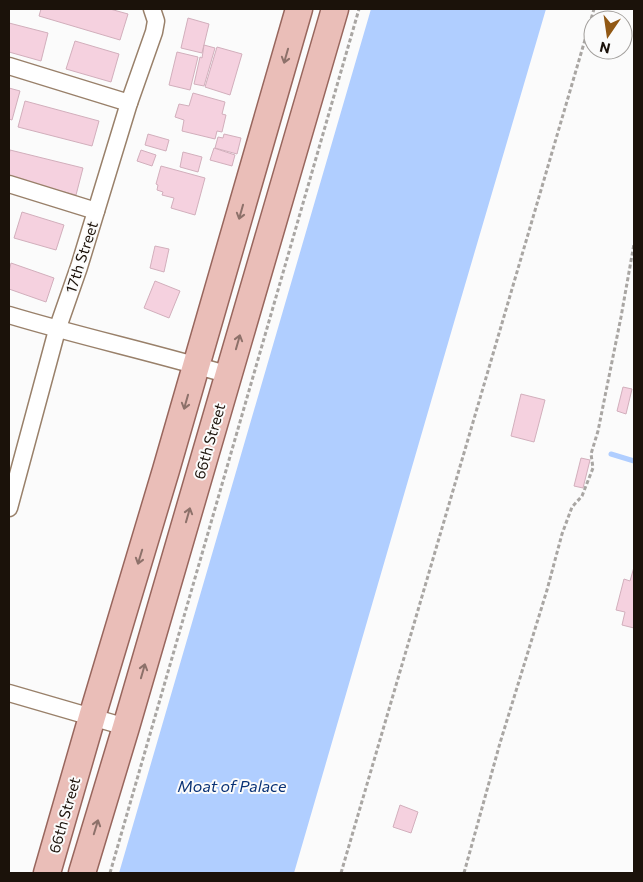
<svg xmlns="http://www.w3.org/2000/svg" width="643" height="882" viewBox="0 0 643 882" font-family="Commissioner,sans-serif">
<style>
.water{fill:#b0ceff}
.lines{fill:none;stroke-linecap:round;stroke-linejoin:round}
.stream{stroke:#b0ceff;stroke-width:5}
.building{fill:#f5d1df;stroke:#d2afbc}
.minor-casing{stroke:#99806a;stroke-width:19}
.primary-casing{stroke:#98665d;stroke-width:29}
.path{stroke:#a9a6a3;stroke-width:3;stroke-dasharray:4 2.5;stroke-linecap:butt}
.minor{stroke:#fff;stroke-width:16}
.primary{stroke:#eabeb8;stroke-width:26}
.oneway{stroke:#8d716a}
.labels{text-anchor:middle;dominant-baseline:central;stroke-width:4;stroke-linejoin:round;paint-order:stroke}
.street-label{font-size:15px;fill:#1b120a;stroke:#fbfbfb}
.water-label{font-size:16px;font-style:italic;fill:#0a3377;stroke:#fbfbfb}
</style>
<rect width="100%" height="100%" fill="#fbfbfb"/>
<polygon class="water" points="371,9 546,9 455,319 294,873 119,873"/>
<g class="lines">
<polyline class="stream" points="611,454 634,461"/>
</g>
<g class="building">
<polygon points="41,9 110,9 128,14 120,40 39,16"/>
<polygon points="188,18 209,24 202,53 181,48"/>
<polygon points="9,23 48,33 41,61 9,52"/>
<polygon points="75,41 119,54 111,82 66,69"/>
<polygon points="204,45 215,48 204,86 194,84 200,57 202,58"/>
<polygon points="217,47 242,54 230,95 205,87"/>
<polygon points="177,52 198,57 190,90 169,85"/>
<polygon points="9,88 20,91 12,120 9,119"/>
<polygon points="193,93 225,102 222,114 226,115 222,132 217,131 215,139 182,131 184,120 175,117 179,104 189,106"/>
<polygon points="25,101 99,121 92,146 18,127"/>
<polygon points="148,134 169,140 166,151 145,145"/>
<polygon points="224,134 241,138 237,154 215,148 218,137 223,138"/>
<polygon points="214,148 235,155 232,166 210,160"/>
<polygon points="10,150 83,168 76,195 9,178 9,156"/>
<polygon points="141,150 156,155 152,166 137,161"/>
<polygon points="183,152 202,157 198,172 180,167"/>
<polygon points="161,166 205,178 195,215 171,208 174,198 162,195 163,192 157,190 158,185 156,184"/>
<polygon points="22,212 64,225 56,250 14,238"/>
<polygon points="155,246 169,249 164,272 150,268"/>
<polygon points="11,263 54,278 46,302 9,289 9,271"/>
<polygon points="155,281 180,291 169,318 144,308"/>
<polygon points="623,387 632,389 626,414 617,411"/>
<polygon points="521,394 545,400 534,442 511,436"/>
<polygon points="581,458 590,460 583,488 574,486"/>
<polygon points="634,567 634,628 622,625 625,612 616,610 624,579 630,581"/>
<polygon points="400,805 418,812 411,833 393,827"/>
</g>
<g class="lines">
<g class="minor-casing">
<g id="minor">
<polyline points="9,66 129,103"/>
<polyline points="9,184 96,211"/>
<path d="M9,315C82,337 156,353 229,375"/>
<polyline points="9,508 57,330 79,267 129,103 154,32 156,21 152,9"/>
<polyline points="9,693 126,727"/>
</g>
</g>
<g class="primary-casing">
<g id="primary">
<polyline points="47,873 92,717 166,470 299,9"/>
<polyline points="82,873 126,727 335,9"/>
</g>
</g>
<g class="path">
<polyline points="110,873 359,9"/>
<polyline points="341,873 594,9"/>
<polyline points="464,873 500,743 547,590 562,534 572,507 582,496 593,468 591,454 598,431 621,317 634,244"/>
</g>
<use href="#minor" class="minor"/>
<use href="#primary" class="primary"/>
</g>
<defs><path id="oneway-shaft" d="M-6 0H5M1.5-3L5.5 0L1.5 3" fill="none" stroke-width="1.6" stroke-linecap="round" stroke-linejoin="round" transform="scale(1.25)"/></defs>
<g class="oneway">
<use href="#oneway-shaft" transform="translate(286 56) rotate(106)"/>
<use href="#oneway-shaft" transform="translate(241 212) rotate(106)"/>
<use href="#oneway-shaft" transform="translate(238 342) rotate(-74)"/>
<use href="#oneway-shaft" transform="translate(186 402) rotate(106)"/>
<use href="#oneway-shaft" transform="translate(188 515) rotate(-74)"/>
<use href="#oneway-shaft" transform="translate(140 557) rotate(107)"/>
<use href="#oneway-shaft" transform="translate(143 671) rotate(-74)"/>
<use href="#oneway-shaft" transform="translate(96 827) rotate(-73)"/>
</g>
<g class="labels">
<g class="street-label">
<text transform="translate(81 257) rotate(-72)">17th Street</text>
<text transform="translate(209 441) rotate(-74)">66th Street</text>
<text transform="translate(64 815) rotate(-74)">66th Street</text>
</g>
<g class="water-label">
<text x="232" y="785">Moat of Palace</text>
</g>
</g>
<rect width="643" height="882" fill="none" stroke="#1b120a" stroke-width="20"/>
<g transform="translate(608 35) rotate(193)"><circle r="24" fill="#fbfbfb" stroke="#a19e9b"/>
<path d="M0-4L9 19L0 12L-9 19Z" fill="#915814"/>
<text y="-8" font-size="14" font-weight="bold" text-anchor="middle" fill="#1b120a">N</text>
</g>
</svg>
